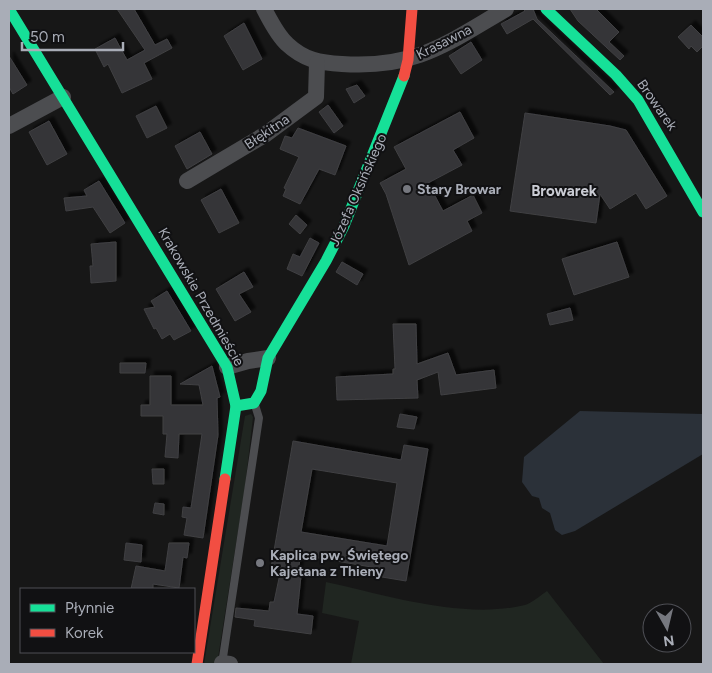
<svg xmlns="http://www.w3.org/2000/svg" width="712" height="673" viewBox="0 0 712 673" font-family="Figtree,sans-serif">
<style>
.green{fill:#202621}
.water{fill:#2b3139}
.building{fill:#353537;stroke:#404043;fill-rule:evenodd;filter:url(#shadow)}
.lines{fill:none;stroke-linecap:round;stroke-linejoin:round}
.lane{stroke:#4c4d50;stroke-width:8}
.street{stroke:#4c4d50;stroke-width:16}
.fast{stroke:#16e098;stroke-width:11}
.jam{stroke:#f24e42;stroke-width:11}
.poi-dot{fill:#76787f;stroke:#111113;stroke-width:2}
.labels{text-anchor:middle;dominant-baseline:central;stroke-width:4;stroke-linejoin:round;paint-order:stroke}
.street-label{font-size:14px;fill:#a9adb7;stroke:#111113}
.poi-label{font-size:14px;font-weight:bold;fill:#a9adb7;stroke:#111113;text-anchor:start}
.neighbourhood-label{font-size:15px;font-weight:bold;fill:#caccd4;stroke:#111113}
</style>
<defs>
<filter id="shadow"><feDropShadow dx="4.5" dy="-4.5" stdDeviation="1" flood-color="#0009"/></filter>
</defs>
<rect width="100%" height="100%" fill="#171717"/>
<g class="green">
<polygon points="251,414 253,417 245,487 217,664 204,664 245,416"/>
<path d="M326,582C386,595 464,620 525,605C532,603 541,595 547,591L604,664H351L359,621L322,613Z"/>
</g>
<polygon class="water" points="580,411 703,414 703,454 575,531 562,535 555,530 550,513 542,508 539,498 532,496 522,482 524,457"/>
<g class="building">
<polygon points="117,9 134,9 155,45 167,39 172,48 144,63 152,79 122,93 108,64 104,67 95,49 115,38 127,60 145,50"/>
<polygon points="523,9 533,9 537,19 614,92 610,95 533,19 507,34 501,24 525,11"/>
<polygon points="570,9 596,9 619,32 609,42 624,56 620,60 578,21"/>
<polygon points="244,23 262,59 243,70 224,36"/>
<polygon points="691,25 703,37 703,46 697,52 691,46 689,49 678,37"/>
<polygon points="471,42 482,60 461,74 449,56"/>
<polygon points="9,56 27,85 13,94 9,87"/>
<polygon points="357,85 365,96 354,103 346,89"/>
<polygon points="328,105 343,126 334,133 319,112"/>
<polygon points="156,106 167,128 147,138 136,116"/>
<polygon points="460,112 474,138 453,150 462,165 428,183 443,211 473,195 482,213 467,221 472,231 409,265 386,194 380,183 406,169 394,147"/>
<polygon points="525,113 610,126 626,130 667,196 646,209 636,193 610,209 600,194 596,223 510,211"/>
<polygon points="49,121 67,154 47,165 29,132"/>
<polygon points="298,128 346,146 335,175 319,169 300,204 283,196 286,189 284,188 299,157 280,149 285,136 292,138"/>
<polygon points="200,132 212,154 187,169 175,146"/>
<polygon points="99,181 125,223 110,233 93,207 66,211 64,198 87,196 84,190"/>
<polygon points="221,189 239,223 219,233 201,200"/>
<polygon points="296,215 307,225 300,234 289,224"/>
<polygon points="310,238 319,243 302,276 287,269 293,254 300,257"/>
<polygon points="116,242 116,281 91,283 90,266 93,266 91,244"/>
<polygon points="617,242 629,277 574,295 562,259"/>
<polygon points="342,262 363,274 357,285 336,272"/>
<polygon points="244,272 253,287 239,294 251,312 235,321 216,289"/>
<polygon points="167,291 191,331 174,340 170,334 162,339 156,328 154,329 144,309 155,307 151,301"/>
<polygon points="570,308 573,320 550,325 547,314"/>
<polygon points="393,324 416,324 417,364 448,353 456,375 494,370 496,388 441,395 438,372 417,380 418,398 337,400 336,377 393,374 393,369 395,369"/>
<polygon points="120,363 146,363 145,373 120,373"/>
<polygon points="212,366 220,397 217,398 218,435 203,538 184,535 187,518 182,517 183,507 191,508 202,434 179,434 178,458 165,457 167,434 163,434 163,416 141,416 141,405 150,405 150,376 171,376 171,405 203,405 199,385 180,384"/>
<polygon points="400,414 417,417 414,429 397,427"/>
<path d="M293,441L401,460L404,445L428,449L406,581L382,577L383,569L301,555L297,575L301,576L297,614L313,616L311,634L254,626L255,620L235,617L236,608L269,611L270,602H274L281,569L271,568ZM312,469L397,483L387,546L301,532Z"/>
<polygon points="152,469 164,469 164,484 153,484"/>
<polygon points="155,503 164,504 164,515 153,513"/>
<polygon points="126,543 142,545 141,562 124,560"/>
<polygon points="169,543 189,543 187,558 183,557 179,588 153,584 153,589 131,589 136,566 165,571"/>
</g>
<g class="lines">
<polyline class="lane" points="222,664 259,418 255,405"/>
<g class="street">
<path d="M264,9C270,20 277,35 287,44C304,60 320,63 342,64C415,69 446,44 506,9"/>
<polyline points="9,126 63,97"/>
<polyline points="187,181 266,134 316,97 317,63"/>
<polyline points="227,367 248,361 268,358"/>
<polyline points="222,663 230,664"/>
</g>
<g class="fast">
<polyline points="9,9 227,367 236,406 225,479"/>
<polyline points="546,9 616,75 638,100 703,212"/>
<polyline points="236,406 254,403 261,391 268,358 326,261 344,226 404,76"/>
</g>
<g class="jam">
<polyline points="404,76 408,60 412,9"/>
<polyline points="197,664 225,479"/>
</g>
</g>
<g class="poi-dot">
<circle cx="407" cy="189" r="5"/>
<circle cx="260" cy="563" r="5"/>
</g>
<g class="labels">
<g class="street-label">
<text transform="translate(444 42) rotate(-27)">Krasawna</text>
<text transform="translate(657 105) rotate(55)">Browarek</text>
<text transform="translate(267 132) rotate(-34)">Błękitna</text>
<text transform="translate(358 190) rotate(-66)">Józefa Oksińskiego</text>
<text transform="translate(201 297) rotate(60)">Krakowskie Przedmieście</text>
</g>
<g class="poi-label">
<text x="417" y="189">Stary Browar</text>
<text x="270" y="555">Kaplica pw. Świętego<tspan x="270" dy="16">Kajetana z Thieny</tspan></text>
</g>
<g class="neighbourhood-label">
<text x="564" y="191">Browarek</text>
</g>
</g>
<rect width="712" height="673" fill="none" stroke="#a9adb7" stroke-width="20"/>
<rect x="20" y="588" width="175" height="65" fill="#111113" stroke="#4e4f55"/>
<rect x="30" y="604" width="25" height="8" fill="#16e098" stroke="#4e4f55"/>
<text x="65" y="613" font-size="15" fill="#a9adb7">Płynnie</text>
<rect x="30" y="629" width="25" height="8" fill="#f24e42" stroke="#4e4f55"/>
<text x="65" y="638" font-size="15" fill="#a9adb7">Korek</text>
<g transform="translate(667 628) rotate(172)"><circle r="24" fill="#111113" stroke="#4e4f55"/>
<path d="M0-4L9 19L0 12L-9 19Z" fill="#76787f"/>
<text y="-8" font-size="14" font-weight="bold" text-anchor="middle" fill="#a9adb7">N</text>
</g>
<path d="M22 42v8h101v-8" fill="none" stroke="#a9adb7" stroke-width="2.5"/>
<text x="30" y="42" font-size="15" fill="#a9adb7" stroke="#111113" stroke-width="4" paint-order="stroke">50 m</text>
</svg>
